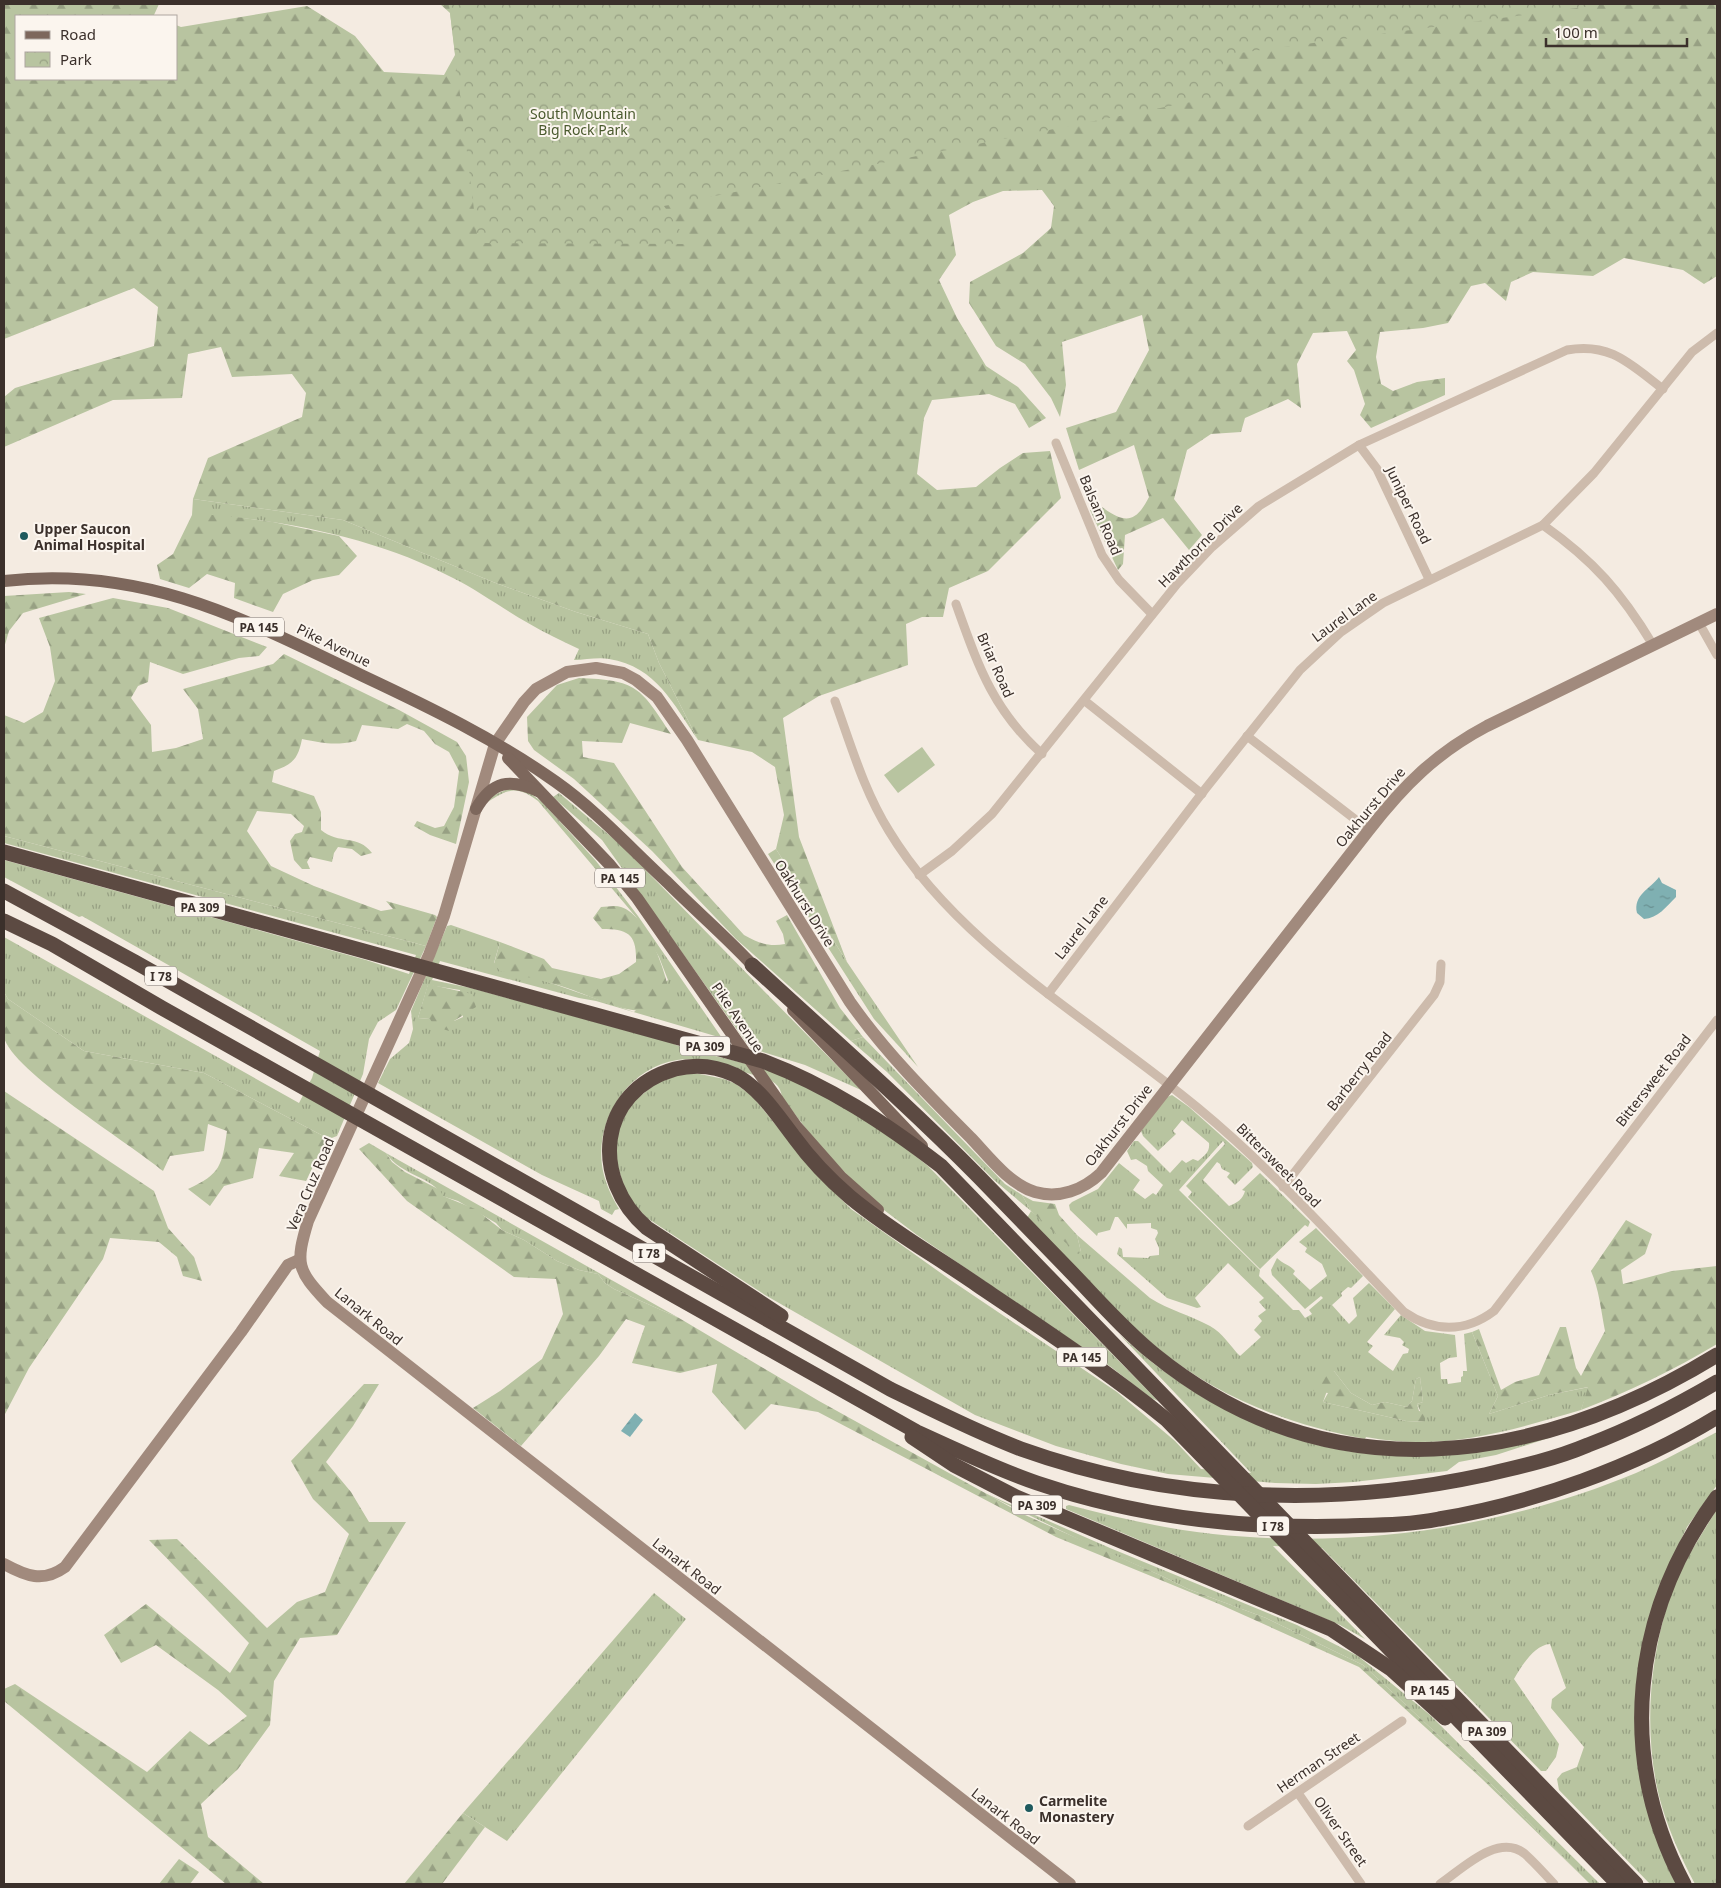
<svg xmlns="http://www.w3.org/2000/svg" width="1721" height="1888" viewBox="0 0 1721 1888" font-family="'Noto Sans',sans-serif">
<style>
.grass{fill:url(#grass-tufts);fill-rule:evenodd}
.forest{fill:url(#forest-firs)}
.park{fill:url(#park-crowns)}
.garden{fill:#b8c4a0}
.water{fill:url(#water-ripples)}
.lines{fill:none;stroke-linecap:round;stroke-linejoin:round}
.street{stroke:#cdbbac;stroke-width:9}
.secondary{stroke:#a18a7d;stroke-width:12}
.primary{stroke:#7d675c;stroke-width:12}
.highway{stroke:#5c4a42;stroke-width:15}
.poi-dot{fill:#1f5a5e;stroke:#fbf5ee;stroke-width:2}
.labels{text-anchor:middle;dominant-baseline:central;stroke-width:4;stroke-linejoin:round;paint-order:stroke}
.shield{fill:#fbf5ee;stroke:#756b66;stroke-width:1}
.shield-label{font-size:12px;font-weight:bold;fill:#3b302b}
.park-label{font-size:14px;fill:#4a5a2e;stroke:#fbf5ee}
.street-label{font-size:14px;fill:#3b302b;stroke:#fbf5ee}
.poi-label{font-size:14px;font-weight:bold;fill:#3b302b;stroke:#fbf5ee;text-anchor:start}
</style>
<defs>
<pattern id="grass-tufts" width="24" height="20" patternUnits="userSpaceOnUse" patternTransform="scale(1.25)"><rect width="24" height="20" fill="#b8c4a0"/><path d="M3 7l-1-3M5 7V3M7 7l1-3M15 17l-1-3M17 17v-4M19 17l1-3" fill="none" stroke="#97a083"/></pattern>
<pattern id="forest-firs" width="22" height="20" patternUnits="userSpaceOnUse" patternTransform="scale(1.25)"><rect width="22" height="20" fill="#b8c4a0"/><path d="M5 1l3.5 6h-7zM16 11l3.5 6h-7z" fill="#97a083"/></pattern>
<pattern id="park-crowns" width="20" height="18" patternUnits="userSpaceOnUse" patternTransform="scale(1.25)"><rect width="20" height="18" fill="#b8c4a0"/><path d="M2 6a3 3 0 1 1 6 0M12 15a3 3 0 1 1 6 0" fill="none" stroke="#97a083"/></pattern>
<pattern id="water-ripples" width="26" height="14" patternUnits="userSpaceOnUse" patternTransform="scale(1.25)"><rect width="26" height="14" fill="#7fb0b2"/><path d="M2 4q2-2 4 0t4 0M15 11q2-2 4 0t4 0" fill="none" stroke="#699091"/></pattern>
</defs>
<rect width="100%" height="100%" fill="#f4ebe1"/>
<g class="grass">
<path d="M193,499L343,520L493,582L576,612L648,634L659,663L698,740C673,704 657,667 609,659C598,657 585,660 574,660L579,649C562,641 545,633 528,623C503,609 479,591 453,578C381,539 273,516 192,515Z"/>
<path d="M510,788L530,793L542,802L596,861L638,916L722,1038L596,1001L579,998L440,961L432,980L471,988L672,1043L683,1048C713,1056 745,1062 775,1073C831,1093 882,1128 928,1166L1158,1401L1151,1398L1111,1367L917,1235L876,1204L819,1146L782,1097C780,1078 761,1078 747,1073C723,1066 703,1056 677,1060C627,1068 593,1122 603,1171C606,1185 612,1197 619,1209L615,1210L612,1215L601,1209L599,1201L542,1175L378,1083L390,1059L409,1043L413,1029L411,1011L447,926L451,925L500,942L494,963L634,1012L668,980L659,957L636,917L538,801C518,786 508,788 488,802L492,796ZM428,985L460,990L463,1017L454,1021L418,1018Z"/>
<polygon points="559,793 621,845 861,1090 805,1065 750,1048 602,840 553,797"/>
<polygon points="4,836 426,946 396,1010 378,1022 369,1039 363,1074 337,1136 329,1139 204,1073 84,1051 8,999 4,992 4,937 299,1103 312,1078 320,1051 82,916 79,917 4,877 4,860 366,960 409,974 416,955 4,843"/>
<polygon points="776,849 847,962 918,1067 874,1019 768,854"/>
<path d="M863,1037L1005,1184L1022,1195L1031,1211L1081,1252L1077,1235L1150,1298C1169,1310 1190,1315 1210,1326C1223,1333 1230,1346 1240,1356L1261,1337L1254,1330L1262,1321L1258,1316L1266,1310L1259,1302L1264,1298L1228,1263L1195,1298L1201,1307L1197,1308L1167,1298L1117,1254L1119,1247L1122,1249L1123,1257L1148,1258L1150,1256L1159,1255V1248L1155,1239L1158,1233L1157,1230L1151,1228V1223L1127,1224V1229L1118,1217H1115L1110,1230L1098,1233L1097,1236L1070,1210L1069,1205L1072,1202L1098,1189L1119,1163L1140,1180L1133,1190L1145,1199L1153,1193L1156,1195L1163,1185L1148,1171L1147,1166L1136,1159L1131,1160L1127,1151L1134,1141H1138L1170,1173L1182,1160L1186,1163L1193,1159L1198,1161C1205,1155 1210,1152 1209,1143L1182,1120L1173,1131L1176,1134L1158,1151L1143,1136L1141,1131L1167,1097L1172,1095L1189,1107L1252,1163L1253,1167L1235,1185L1227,1177L1230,1173L1222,1169L1220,1164L1217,1162L1203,1180L1229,1206C1237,1203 1243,1199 1245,1191L1242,1190L1260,1173L1310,1222L1308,1227L1305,1225L1260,1269L1188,1197L1192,1192L1186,1186L1225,1144L1223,1141L1179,1190L1260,1270L1259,1276L1293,1310H1299L1305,1318L1312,1314L1309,1310L1323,1298L1321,1296L1305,1309L1272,1275L1271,1270L1277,1258C1283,1264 1290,1265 1295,1271L1293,1274L1310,1290L1327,1276L1322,1264L1305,1252L1307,1248L1299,1242L1316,1228L1363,1276L1351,1288L1348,1287L1341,1293L1342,1296L1332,1305L1349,1324L1357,1316L1353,1298L1369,1283L1395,1309L1367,1342L1373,1346L1368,1352C1377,1359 1383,1364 1393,1371L1403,1354L1408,1353L1409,1349L1402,1345L1404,1342L1400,1338L1384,1335L1401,1315L1425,1331L1455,1335L1457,1357L1449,1358L1440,1363L1441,1379H1447L1448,1384L1461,1382V1377L1463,1376V1371H1467L1464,1334L1472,1332L1498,1396L1489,1414L1549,1395L1589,1387L1581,1410C1509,1431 1442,1452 1366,1437L1365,1439C1290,1425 1219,1398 1159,1349C1113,1312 1070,1261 1027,1218L1031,1211L994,1180L887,1072L851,1041ZM1334,1371L1351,1393L1372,1405L1385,1402L1407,1407L1412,1401L1416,1379L1420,1377L1423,1402L1417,1404L1425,1422L1406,1421L1323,1402Z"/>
<path d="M695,1073L724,1079L736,1084L753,1097L813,1171L851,1209L952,1281L1117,1392L1175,1441L1201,1469L1251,1473L1119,1334C1200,1409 1307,1461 1420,1455C1434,1455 1450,1450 1464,1448C1495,1442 1527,1437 1558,1432V1435L1496,1455L1459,1462L1447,1471L1354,1482L1316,1484L1275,1483L1168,1474L1121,1464L1056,1446L975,1415L765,1295L647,1218L627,1196L614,1154L619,1126L633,1102L659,1081L678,1074Z"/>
<path d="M386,1153L679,1318L614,1289L605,1283L598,1274L579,1270L557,1261L524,1240L502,1230L496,1223L458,1201L442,1196C434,1177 401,1176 386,1153Z"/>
<path d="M1717,1432V1485L1687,1527L1660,1584L1644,1637L1636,1687L1635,1736L1678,1884H1650L1559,1790L1557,1779L1562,1773L1577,1767L1584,1747L1551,1708L1552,1699L1566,1688L1550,1644C1534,1645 1521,1667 1514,1679L1559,1744L1556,1757L1546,1771H1541L1322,1548L1273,1546L1365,1639L1340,1625L1066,1509V1506L1069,1505C1116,1517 1164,1529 1213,1534C1357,1549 1503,1528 1636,1473C1664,1461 1690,1446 1717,1432Z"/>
<polygon points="980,1491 1110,1548 1297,1625 1358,1656 1430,1715 1600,1884 1590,1884 1491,1784 1363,1665 1266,1618 1188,1589 1162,1576 1084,1542"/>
<path d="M1717,1509V1884H1695C1680,1856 1667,1827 1659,1796C1644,1734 1649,1663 1668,1603C1678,1569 1699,1539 1717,1509Z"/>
<polygon points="654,1593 686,1619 507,1841 463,1813"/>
</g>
<g class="forest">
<path d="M4,4H159L154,15L156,16H16V79H176V25L181,27L307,6L355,36L384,72L444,75L455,55L450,13L440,4H1717V276L1704,284L1683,270L1624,258L1593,276L1533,272L1511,282L1506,301L1485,283L1471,286L1448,323L1423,328L1380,332L1376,357L1381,384L1393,391L1417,382L1445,378V395L1371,428L1360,415L1365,404L1354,370L1347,361L1356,350L1347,331L1313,333L1297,364L1301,408L1288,399L1245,418L1241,432L1211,434L1187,450L1174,499L1202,535L1189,550L1163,518L1125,535L1123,564L1118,570L1090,510L1102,507C1125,524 1136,523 1149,497L1134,445L1079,470L1066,428L1116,412L1149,350L1142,315L1062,342L1066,385L1060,417L1051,398L1025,364L996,346L969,303L970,282L1023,253L1051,228L1054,206L1042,190L1003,191L973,202L949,215L956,255L939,280L957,318L986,366L1018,387L1046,418L1029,428L1015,404L989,394L932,400L924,418L917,474L937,490L976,487L1000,468L1023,453L1050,451L1061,498L988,571L949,588L943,617H922L906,624L908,665L819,696L783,718L799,837L847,962L776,849L784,815L775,767L752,752L698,740L659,663L648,634L576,612L493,582L343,520L193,499L208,458L302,417L306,393L292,374L232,377L221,347L188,354L182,398L113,400L4,447V397L15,388L154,346L158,307L134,288L4,339Z"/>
<polygon points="192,515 222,515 273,522 339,536 357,556 339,575 313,580 283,594 273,612 234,598 235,583 207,574 189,588 160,579 157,565 173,554"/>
<polygon points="69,592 86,594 23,613 9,631 4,648 4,596"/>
<path d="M113,598L168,608L267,647L259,656L239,658L183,674L150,662L148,682L138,686L131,698L151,725L152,752L176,748L203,739L198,709L183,689L273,664L284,654L399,710L457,742L466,756L469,782L456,844L430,835L414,826L417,821L435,828L444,826L454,807L459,771L449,752L435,744L424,731L407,724L398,729L362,725L356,741C334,746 323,743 302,739C298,759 293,764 274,771L272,782L314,796L321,812V830C339,845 358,834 372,853L361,856L352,849L338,847L334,853L332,862L310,857L307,862L310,869H302L294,860L290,841L295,834L302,832L304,826L291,814L257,811L247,831L271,866L314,886L381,911L393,909L386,901L435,915L437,917L426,946L4,836V715L24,723L43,712L55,681L50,647L39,618Z"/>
<path d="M579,678C637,680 640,687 671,734L630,723L622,743L582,741L583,757L614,763L682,867L744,935C758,943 769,947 785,944L783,934L776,921L787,915L840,1008L863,1037L851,1041L736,939L652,851L574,779L534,750L528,741L527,717L557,685Z"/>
<path d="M601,907C607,907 615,905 621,907C650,916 668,980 673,1008C628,1019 602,999 561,986C541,980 520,975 500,971L494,964L500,942L544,959L552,968L601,979L619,974L636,962C637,934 628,929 602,929L593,918Z"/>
<polygon points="428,984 472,994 476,1007 454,1021 449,1031 434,1026 430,1019 418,1018"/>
<path d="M4,992L8,999L84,1051L204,1073L329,1139L323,1146L306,1181L279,1176L294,1153L259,1148L253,1178L224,1186L210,1206L188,1189C221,1174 222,1165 227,1131L208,1124L204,1151L170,1156L163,1171C132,1145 11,1070 4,1037C1,1024 4,1006 4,992Z"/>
<polygon points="4,1091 154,1191 168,1228 194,1257 202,1281 183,1276 177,1257 159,1242 110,1238 103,1259 29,1368 4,1416"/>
<polygon points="369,1143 386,1153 392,1162 405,1172 440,1190 443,1196 475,1209 502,1230 524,1240 557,1261 579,1270 598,1274 605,1283 614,1289 679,1318 819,1401 1025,1515 1162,1576 1188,1589 1266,1618 1363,1665 1491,1784 1590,1884 1481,1778 1359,1667 1219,1604 1056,1537 818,1412 771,1404 745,1430 712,1392 717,1364 680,1373 632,1363 645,1326 626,1319 599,1356 521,1446 473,1408 500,1391 542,1359 563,1314 556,1279 514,1277 407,1201 359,1149"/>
<polygon points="1022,1195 1033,1201 1055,1204 1059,1215 1077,1235 1081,1252 1078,1254 1031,1211"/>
<path d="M1626,1220L1652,1234L1645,1254L1621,1270L1623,1284L1672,1271L1717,1266V1344C1674,1370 1628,1392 1581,1410L1588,1387L1549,1395L1489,1414L1498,1396L1472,1332L1479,1329L1501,1390L1515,1382L1539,1375L1560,1327H1566L1576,1368L1581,1376L1605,1331C1601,1311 1599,1289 1591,1271Z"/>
<polygon points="1334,1371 1351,1393 1372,1405 1385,1402 1407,1407 1412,1401 1416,1379 1420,1377 1423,1402 1417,1404 1419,1411 1425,1412 1425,1422 1406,1421 1323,1402 1328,1393 1313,1391 1316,1381"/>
<polygon points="364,1384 379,1384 353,1426 326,1462 351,1492 369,1522 406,1522 337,1635 300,1638 274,1681 270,1725 238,1769 201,1804 208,1837 264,1884 226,1884 4,1701 4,1689 15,1684 147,1772 190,1731 209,1745 247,1716 218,1690 156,1645 121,1663 104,1635 146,1604 230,1673 249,1643 149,1540 177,1539 267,1628 297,1602 325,1592 349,1534 313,1499 291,1461"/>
<polygon points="463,1813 485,1827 442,1884 404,1884"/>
<polygon points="179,1859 199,1872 190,1884 159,1884"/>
</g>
<polygon class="park" points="449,4 1607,4 1224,55 1226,95 664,206 689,244 478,243"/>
<polygon class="garden" points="922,747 935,765 898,793 884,775"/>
<g class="water">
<path d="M1659,877L1662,883L1676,890V897C1666,907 1658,918 1644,919L1637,913C1633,895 1650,889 1659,877Z"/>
<polygon points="635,1413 643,1420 630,1437 621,1431"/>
</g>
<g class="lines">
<g class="street">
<polyline points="1056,443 1102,555 1119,580 1152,614"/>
<polyline points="1359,445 1377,469 1429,579"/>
<path d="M1543,525C1594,561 1621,592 1653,645"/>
<path d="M956,604C978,665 992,709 1042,754"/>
<polyline points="1699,623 1717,655"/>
<path d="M835,701C851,745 864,791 889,831C959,947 1095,1022 1198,1108C1272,1169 1338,1243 1404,1312C1433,1332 1465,1333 1494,1311L1717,1020"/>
<polyline points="1085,701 1202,794"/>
<polyline points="1247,736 1369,830"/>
<path d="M919,875L952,851L992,814L1177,584L1212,547L1259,506L1359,445L1567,350C1611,342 1631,365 1663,389"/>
<polyline points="1048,994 1206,788 1300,670 1341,632 1383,603 1543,525 1594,473 1692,352 1717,333"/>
<polyline points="1283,1187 1434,995 1440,982 1441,964"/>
<polyline points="1298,1793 1361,1884"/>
<polyline points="1248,1826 1402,1721"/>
<path d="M1440,1884C1461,1870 1498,1832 1525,1854C1535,1863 1545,1874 1554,1884"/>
</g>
<g class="secondary">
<path d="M4,1564C26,1576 43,1583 65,1567L241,1332L288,1265L299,1260"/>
<path d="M1070,1884L327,1302C297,1270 295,1264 308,1221L429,955L444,916L495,744L524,702L536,689L567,672L596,668L623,673L636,680L657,697L687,740L850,1002C885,1052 928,1095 971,1138C989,1157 1009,1184 1035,1192C1059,1199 1083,1190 1101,1173L1369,830C1404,785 1436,753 1487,726L1717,614"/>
</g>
<g class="primary">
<path d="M4,581C142,565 243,618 363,676C429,707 497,740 556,782C597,811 630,848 667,882C697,912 730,940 758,971"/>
<polyline points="508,758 610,865 637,898 796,1126 841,1177 878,1210"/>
<path d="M476,809C492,781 510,778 538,791"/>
<polyline points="793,1010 922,1146"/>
</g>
<g class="highway">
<path d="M4,852L763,1061C829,1086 885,1123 941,1166C1174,1405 1405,1645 1636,1884"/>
<path d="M4,891L135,962L890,1389C933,1410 976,1432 1021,1449C1169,1502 1331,1508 1484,1475C1519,1467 1555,1459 1588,1445C1633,1428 1676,1406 1717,1382"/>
<path d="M4,921L52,944L162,1008L917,1432C957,1450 996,1469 1037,1483C1137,1517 1241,1529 1347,1526C1377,1525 1409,1525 1439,1519C1534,1503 1635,1467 1717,1417"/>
<path d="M752,965C828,1035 906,1103 979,1177C1010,1209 1041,1241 1072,1273C1099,1301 1125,1331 1155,1355C1329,1496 1537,1465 1717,1355"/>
<path d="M781,1316L647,1228C590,1179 597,1091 675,1069C695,1064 716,1066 735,1075C760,1088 777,1115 794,1137C810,1159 829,1179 850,1197C891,1231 936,1256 979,1286C1043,1329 1108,1372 1167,1420L1618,1884"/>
<polyline points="912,1437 954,1465 1016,1497 1331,1629 1391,1669 1445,1718"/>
<path d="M1684,1884C1616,1756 1632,1612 1717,1497"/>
</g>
</g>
<g class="poi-dot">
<circle cx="24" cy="536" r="5"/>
<circle cx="1029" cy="1808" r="5"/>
</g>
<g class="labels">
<g class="shield">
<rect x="234" y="617.5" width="50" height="19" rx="4"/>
<rect x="595" y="868.5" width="50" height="19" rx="4"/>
<rect x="175" y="897.5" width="50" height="19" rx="4"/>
<rect x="145" y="966.5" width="32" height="19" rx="4"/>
<rect x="680" y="1036.5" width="50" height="19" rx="4"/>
<rect x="633" y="1243.5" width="32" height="19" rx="4"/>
<rect x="1057" y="1347.5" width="50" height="19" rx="4"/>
<rect x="1012" y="1495.5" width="50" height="19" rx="4"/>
<rect x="1257" y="1516.5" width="32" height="19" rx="4"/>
<rect x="1405" y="1680.5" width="50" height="19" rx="4"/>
<rect x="1462" y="1721.5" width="50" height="19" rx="4"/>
</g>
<g class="shield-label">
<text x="259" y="627">PA 145</text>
<text x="620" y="878">PA 145</text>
<text x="200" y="907">PA 309</text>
<text x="161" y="976">I 78</text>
<text x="705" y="1046">PA 309</text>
<text x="649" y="1253">I 78</text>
<text x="1082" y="1357">PA 145</text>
<text x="1037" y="1505">PA 309</text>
<text x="1273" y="1526">I 78</text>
<text x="1430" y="1690">PA 145</text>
<text x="1487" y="1731">PA 309</text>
</g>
<g class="park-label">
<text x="583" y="113">South Mountain<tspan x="583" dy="16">Big Rock Park</tspan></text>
</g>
<g class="street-label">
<text transform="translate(1409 505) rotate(64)">Juniper Road</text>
<text transform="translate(1101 515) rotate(67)">Balsam Road</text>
<text transform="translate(1200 545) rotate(-45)">Hawthorne Drive</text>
<text transform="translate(1344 616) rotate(-36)">Laurel Lane</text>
<text transform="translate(334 645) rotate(26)">Pike Avenue</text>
<text transform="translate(996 665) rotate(66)">Briar Road</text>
<text transform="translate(1370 807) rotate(-50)">Oakhurst Drive</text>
<text transform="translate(805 903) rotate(58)">Oakhurst Drive</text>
<text transform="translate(1081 927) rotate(-52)">Laurel Lane</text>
<text transform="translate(738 1017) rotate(56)">Pike Avenue</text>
<text transform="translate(1359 1071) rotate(-52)">Barberry Road</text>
<text transform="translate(1653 1080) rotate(-52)">Bittersweet Road</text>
<text transform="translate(1118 1125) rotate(-52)">Oakhurst Drive</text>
<text transform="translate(1279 1165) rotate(45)">Bittersweet Road</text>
<text transform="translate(310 1184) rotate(-67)">Vera Cruz Road</text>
<text transform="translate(369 1316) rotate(39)">Lanark Road</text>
<text transform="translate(687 1566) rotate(38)">Lanark Road</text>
<text transform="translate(1318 1762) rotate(-34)">Herman Street</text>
<text transform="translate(1006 1816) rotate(38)">Lanark Road</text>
<text transform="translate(1341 1831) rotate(55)">Oliver Street</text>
</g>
<g class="poi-label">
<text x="34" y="528">Upper Saucon<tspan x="34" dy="16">Animal Hospital</tspan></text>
<text x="1039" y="1800">Carmelite<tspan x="1039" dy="16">Monastery</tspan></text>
</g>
</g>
<rect width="1721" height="1888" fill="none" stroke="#3b302b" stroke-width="10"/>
<rect x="15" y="15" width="162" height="65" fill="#fbf5ee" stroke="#aea6a0"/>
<rect x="25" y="31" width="25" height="8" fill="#7d675c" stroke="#aea6a0"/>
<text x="60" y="40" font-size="15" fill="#3b302b">Road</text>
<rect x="25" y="52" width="25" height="15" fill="url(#park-crowns)" stroke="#aea6a0"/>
<text x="60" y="65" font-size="15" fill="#3b302b">Park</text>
<path d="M1546 38v8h141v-8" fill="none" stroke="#3b302b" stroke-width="2.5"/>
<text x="1554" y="38" font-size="15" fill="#3b302b" stroke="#fbf5ee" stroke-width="4" paint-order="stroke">100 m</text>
</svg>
